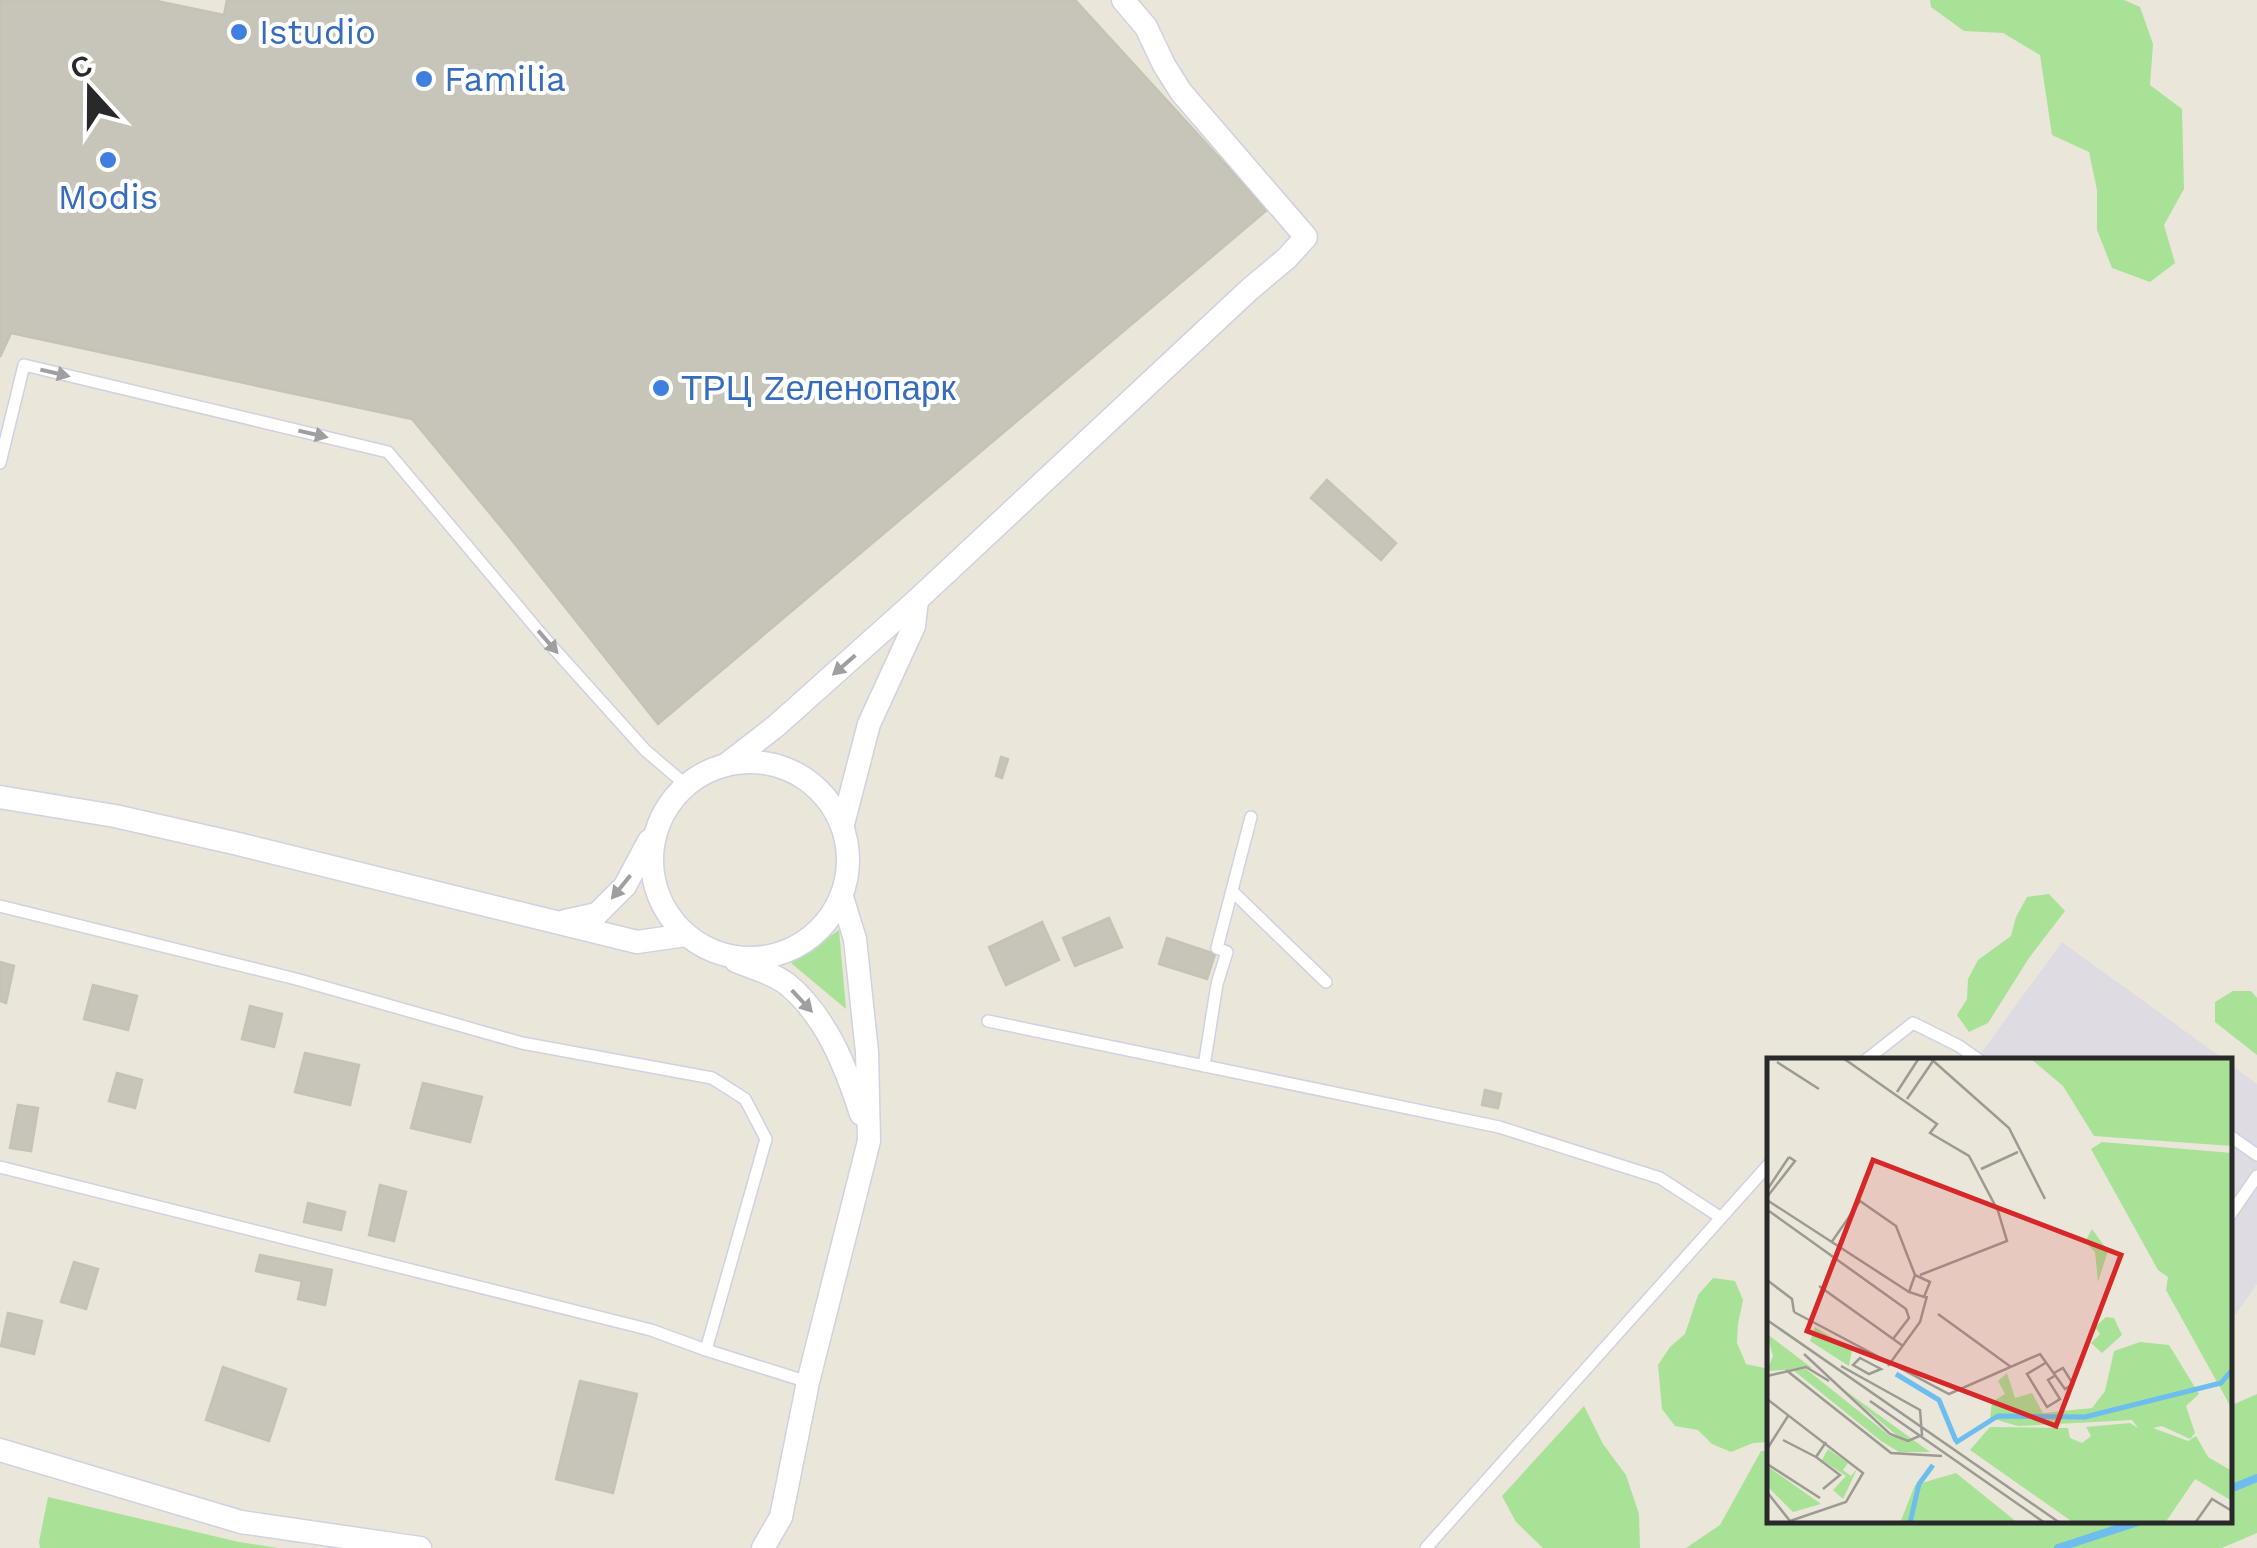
<svg xmlns="http://www.w3.org/2000/svg" width="2257" height="1548" viewBox="0 0 2257 1548" font-family="'Work Sans',sans-serif">
<style>
.industrial{fill:#dfdbe3}
.green{fill:#a8e296}
.lines{fill:none;stroke-linecap:round;stroke-linejoin:round}
.stream{stroke:#6dbdee;stroke-width:8}
.building{fill:#c7c4b9;stroke:#c6c2b4;stroke-width:2.5}
.lane-casing{stroke:#d0d1e2;stroke-width:14}
.street-casing{stroke:#d0d1e2;stroke-width:25}
.lane{stroke:#fff;stroke-width:11}
.street{stroke:#fff;stroke-width:22}
.oneway{fill:#9f9f9f}
.shop-dot{fill:#3f7fe0;stroke:#fff;stroke-width:4}
.labels{text-anchor:middle;dominant-baseline:central;stroke-width:8;stroke-linejoin:round;paint-order:stroke}
.shop-label{font-size:35px;fill:#366cbe;stroke:#fff;text-anchor:start}
.inset-river{fill:none;stroke:#6dbdee;stroke-width:5}
.inset-road{fill:none;stroke:#9d9a93;stroke-width:2.5}
.view{fill:#d62828;fill-opacity:0.15;stroke:#d62828;stroke-width:5}
.inset-edge{fill:none;stroke:#292929;stroke-width:5}
</style>
<rect width="100%" height="100%" fill="#ebe6da"/>
<g class="industrial">
<polygon points="2062,942 2225,1060 1976,1060"/>
<polygon points="2230,1064 2257,1084 2257,1284 2230,1322"/>
</g>
<g class="green">
<polygon points="1930,0 2124,0 2140,7 2153,44 2150,85 2182,109 2184,189 2164,225 2175,263 2150,282 2112,268 2097,230 2097,190 2089,152 2052,135 2040,55 2003,33 1964,31 1931,7"/>
<polygon points="2049,894 2065,911 2029,958 1988,1023 1969,1032 1957,1015 1967,999 1968,979 1978,960 2011,936 2016,917 2027,897"/>
<polygon points="839,930 846,1009 791,963"/>
<polygon points="2233,991 2251,991 2257,998 2257,1055 2215,1022 2215,1002"/>
<polygon points="1713,1278 1735,1281 1743,1300 1738,1324 1737,1343 1746,1364 1769,1369 1769,1442 1753,1443 1731,1452 1712,1444 1698,1430 1675,1426 1662,1409 1658,1365 1670,1347 1685,1334 1698,1295"/>
<polygon points="2257,1394 2257,1533 2222,1548 1686,1548 1720,1525 1761,1451 1769,1451 1770,1520 2230,1520 2230,1406"/>
<polygon points="1584,1406 1603,1444 1626,1475 1639,1514 1640,1548 1543,1548 1516,1522 1502,1496"/>
<polygon points="48,1497 239,1542 278,1548 40,1548 39,1542"/>
</g>
<g class="lines">
<g class="stream">
<polyline points="2230,1489 2257,1478"/>
<polyline points="2058,1548 2144,1520"/>
</g>
</g>
<g class="building">
<polygon points="0,0 152,0 224,15 227,0 1075,0 1267,210 658,724 507,534 412,419 11,333 0,357"/>
<polygon points="1327,480 1396,543 1381,560 1311,498"/>
<polygon points="1001,757 1008,759 1002,778 996,776"/>
<polygon points="1109,918 1122,947 1075,966 1063,938"/>
<polygon points="1042,922 1059,960 1006,985 989,947"/>
<polygon points="1167,938 1215,954 1207,979 1159,964"/>
<polygon points="0,962 14,966 6,1003 0,1001"/>
<polygon points="93,985 137,996 128,1030 84,1019"/>
<polygon points="250,1006 282,1014 274,1047 242,1039"/>
<polygon points="305,1053 359,1065 350,1105 295,1092"/>
<polygon points="117,1073 142,1080 135,1108 109,1101"/>
<polygon points="423,1083 482,1097 470,1142 411,1128"/>
<polygon points="1485,1090 1501,1094 1498,1108 1482,1105"/>
<polygon points="18,1105 38,1108 31,1151 10,1148"/>
<polygon points="380,1185 406,1192 394,1241 369,1235"/>
<polygon points="308,1203 345,1212 341,1230 304,1222"/>
<polygon points="260,1255 332,1270 325,1305 298,1299 302,1281 256,1271"/>
<polygon points="74,1262 98,1269 86,1309 61,1302"/>
<polygon points="8,1313 42,1321 34,1354 1,1346"/>
<polygon points="223,1367 286,1389 269,1441 206,1420"/>
<polygon points="580,1381 637,1394 613,1493 556,1479"/>
</g>
<g class="lines">
<g class="lane-casing">
<g id="lane">
<polyline points="0,463 24,365 388,452 547,641 645,750 686,785"/>
<polyline points="1232,891 1326,982"/>
<polyline points="0,906 296,979 522,1043 712,1078 745,1099 766,1139 706,1350"/>
<polyline points="988,1021 1499,1127 1660,1178 1720,1217"/>
<polyline points="1866,1060 1913,1023 1959,1046 1979,1060"/>
<polyline points="1204,1066 1217,984 1227,952 1217,948 1251,817"/>
<polyline points="2230,1136 2257,1155"/>
<polyline points="0,1167 651,1330 706,1350 808,1382"/>
<polyline points="2230,1215 2257,1176"/>
<polyline points="1426,1548 1770,1163"/>
</g>
</g>
<g class="street-casing">
<g id="street">
<circle cx="750" cy="860" r="98"/>
<polyline points="727,764 776,726 917,600 1250,289 1287,258 1306,237 1181,92 1164,65 1146,27 1123,0"/>
<polyline points="0,797 115,816 234,843 637,942 686,935"/>
<polyline points="843,824 869,724 914,626 917,600"/>
<polyline points="565,921 597,914 625,886 649,841"/>
<path d="M736,961C752,968 773,973 787,984C826,1016 846,1067 861,1114"/>
<polyline points="0,1450 241,1522 420,1548"/>
<polyline points="763,1548 781,1517 808,1382 869,1141 867,1052 855,939 842,897"/>
</g>
</g>
<use href="#lane" class="lane"/>
<use href="#street" class="street"/>
</g>
<defs><path id="oneway-solid" d="M-6-.8H1V-3.2L6.5 0L1 3.2V.8H-6Z" transform="scale(2.5)"/></defs>
<g class="oneway">
<use href="#oneway-solid" transform="translate(55 373) rotate(13)"/>
<use href="#oneway-solid" transform="translate(313 434) rotate(13)"/>
<use href="#oneway-solid" transform="translate(548 642) rotate(49)"/>
<use href="#oneway-solid" transform="translate(844 665) rotate(139)"/>
<use href="#oneway-solid" transform="translate(621 887) rotate(129)"/>
<use href="#oneway-solid" transform="translate(802 1001) rotate(47)"/>
</g>
<g class="shop-dot">
<circle cx="239" cy="32" r="10"/>
<circle cx="424" cy="79" r="10"/>
<circle cx="108" cy="160" r="10"/>
<circle cx="661" cy="388" r="10"/>
</g>
<g class="labels">
<g class="shop-label">
<text x="259" y="32">Istudio</text>
<text x="444" y="79">Familia</text>
<text x="108" y="197" text-anchor="middle">Modis</text>
<text x="681" y="388">ТРЦ Zеленопарк</text>
</g>
</g>
<g transform="translate(1767 1058)">
<rect width="465" height="465" fill="#ebe6da"/>
<path d="M263,0H465V88L327,78L296,28ZM335,84L465,95V351L399,232L401,219L391,212L324,91ZM325,171L341,193L331,224L328,194L318,184ZM339,259L347,260L355,277L335,295L324,285L333,276L328,269ZM48,269L85,292L82,308L43,283ZM0,276L45,310L0,313L6,298ZM373,284L402,287L432,336L419,348L428,375L423,381L395,368L386,370L421,383L429,378L441,399L465,413V443L428,421L398,465H307L203,392L223,369L301,370L303,380L315,385L324,378L319,369L363,365L371,370L365,362L251,368L223,360L225,344L238,336L231,323L240,315L248,340L265,335L276,355L325,350L338,333L347,293ZM39,311L123,378L133,380L65,323L163,394H132L114,383L26,312ZM61,391L81,405L76,412L84,418L90,411L76,441L66,432L79,418L55,402ZM0,408L54,446L26,454L0,428ZM189,415L251,465H133L148,427Z" fill="#a8e296"/>
<path class="inset-river" d="M129,316L172,342L189,383M188,385L231,358L318,359L454,325L465,312M143,465L152,426L166,407"/>
<path class="inset-road" d="M76,0L170,66L163,75L202,98L231,153L240,183L153,217M163,0L242,70L278,141M10,4L52,31M130,34L152,0M140,41L166,3M214,111L251,94M0,132L22,99M0,139L28,103L22,99M0,142L142,234M2,153L139,251L142,260L126,281M64,185L93,143L129,168L148,217L163,224L157,239L142,234L148,217M0,222L25,241L27,254M52,228L136,288M27,254L182,336L273,296L298,331L306,326L296,310L287,315M171,256L244,309M0,262L293,465M37,296L123,376L141,383L155,377L153,352L74,308M93,300L114,311L102,316L86,307ZM280,304L260,316L280,349L293,341L281,322L289,317M121,308L153,264L160,238M19,312L124,395L175,398M0,318L39,309L62,323M0,341L96,415L79,444L23,463L0,434M103,343L278,465M16,382L49,399M0,391L21,358M0,406L53,440M56,431L73,417L49,399L59,384M428,465L445,441L465,453"/>
<path class="view" d="M106,102L354,197L289,368L40,273Z"/>
<rect width="465" height="465" class="inset-edge"/>
</g>
<g transform="translate(90 90) rotate(339)" stroke="#ffffff" stroke-width="8" paint-order="stroke">
<path d="M0-8L18 38L0 25L-18 38Z" fill="#292929"/>
<text y="-15" font-size="28" font-weight="bold" text-anchor="middle" fill="#292929">С</text>
</g>
</svg>
